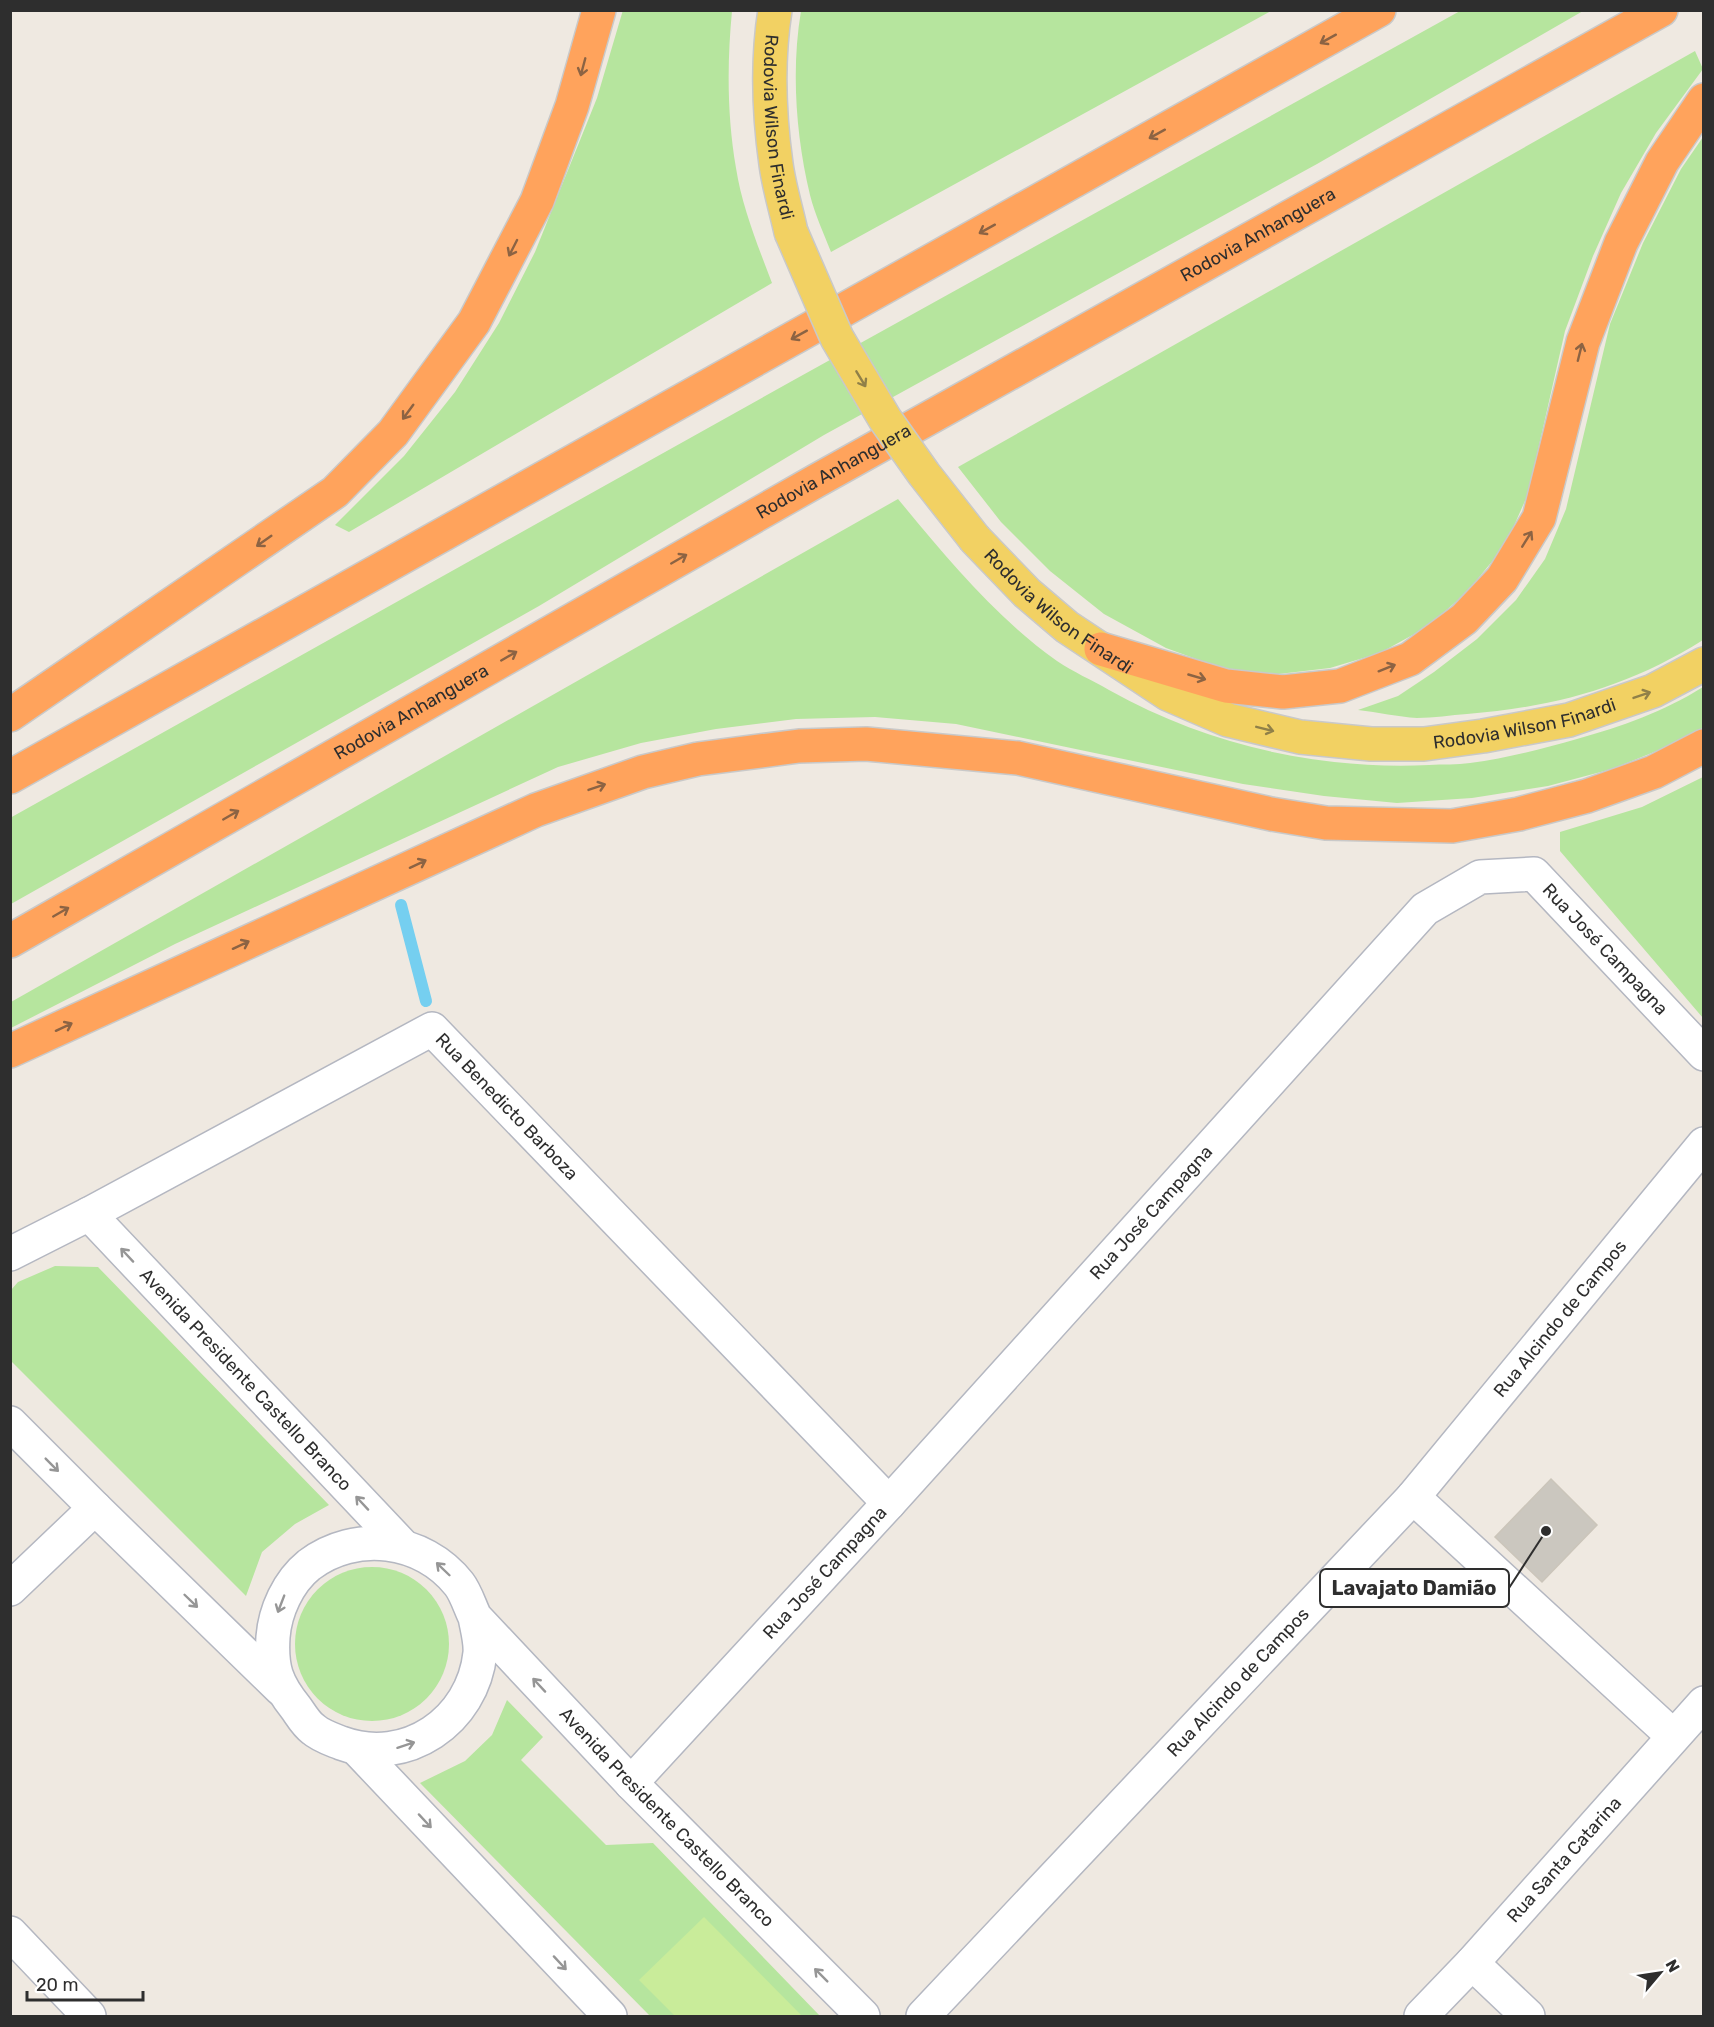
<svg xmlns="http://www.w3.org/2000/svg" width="1714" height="2027" viewBox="0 0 1714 2027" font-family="Rubik,sans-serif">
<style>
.green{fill:#b6e59e}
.pitch{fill:#c9ec9a}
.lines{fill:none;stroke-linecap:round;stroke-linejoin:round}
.stream{stroke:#75cff0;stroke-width:12}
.building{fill:#cbc7bf;stroke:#cbc5ba;stroke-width:1.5}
.minor-casing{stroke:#b4b7c1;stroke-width:36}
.major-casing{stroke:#c9c9c9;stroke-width:36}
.highway-casing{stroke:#c9c9c9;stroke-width:36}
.minor{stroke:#fff;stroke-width:33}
.major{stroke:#f2d163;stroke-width:33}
.highway{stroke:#ffa35c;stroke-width:33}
.major-bridge-casing{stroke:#c9c9c9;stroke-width:36;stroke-linecap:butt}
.major-bridge{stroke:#f2d163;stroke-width:33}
.oneway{stroke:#8c6343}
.oneway2{stroke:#908048}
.oneway3{stroke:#969696}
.labels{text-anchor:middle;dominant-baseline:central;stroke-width:4.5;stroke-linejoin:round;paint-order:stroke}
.street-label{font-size:18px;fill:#2e2e2e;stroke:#fff}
.leader{fill:none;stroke:#2e2e2e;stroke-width:2}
.callout-dot{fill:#2e2e2e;stroke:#fff;stroke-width:2}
.callout{fill:#fff;stroke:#2e2e2e;stroke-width:2}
.callout-label{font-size:20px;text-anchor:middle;font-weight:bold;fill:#2e2e2e}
</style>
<rect width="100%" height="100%" fill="#efe9e1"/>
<g class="green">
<path d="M623,10L732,11C727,63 727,116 736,168C742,207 758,246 772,283L349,532L335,525L404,456L455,392L499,323L535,252L597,98Z"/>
<path d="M801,11V10L1271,11L831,252C824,234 815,215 810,195C796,137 791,70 801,11Z"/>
<polygon points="1460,11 1583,11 1317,164 824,435 539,606 11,904 10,818 792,381"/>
<polygon points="1695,51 1703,69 1656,133 1621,193 1593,256 1565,331 1528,494 1513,528 1494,559 1467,592 1427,627 1380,653 1330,668 1269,675 1221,668 1166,648 1104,614 1050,571 1001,522 958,467"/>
<path d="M1703,137V640C1628,687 1555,707 1467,714C1451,715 1434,718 1417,718C1398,717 1378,712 1358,710L1398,696L1434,672L1477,639L1516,600L1545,559L1566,509L1610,324L1643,243L1681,169Z"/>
<path d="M898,499C946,557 994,616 1057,661C1073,672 1092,680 1109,690C1208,745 1316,770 1429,765C1443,764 1457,765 1470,763C1507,758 1542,749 1577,739C1623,726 1663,712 1703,687V728L1669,746L1612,769L1548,786L1472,798L1397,803L1324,796L1243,784L956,724L875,717L796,719L716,729L641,743L558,767L175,944L11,1028V1002Z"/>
<polygon points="1703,777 1703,1018 1560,851 1560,832 1642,807"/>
<polygon points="55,1266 98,1267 329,1505 295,1524 262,1552 246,1596 11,1361 11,1290 18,1282"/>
<circle cx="372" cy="1644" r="77"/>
<polygon points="507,1700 543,1737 521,1760 606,1845 653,1843 820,2016 650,2016 420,1783 465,1761 492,1735"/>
</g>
<polygon class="pitch" points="704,1917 802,2016 675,2016 639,1980"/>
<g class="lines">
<polyline class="stream" points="401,905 426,1001"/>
</g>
<polygon class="building" points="1551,1479 1597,1525 1542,1582 1495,1537"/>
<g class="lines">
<g class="minor-casing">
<g id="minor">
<path id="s1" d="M89,1214L403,1546"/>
<path id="s2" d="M10,1254L89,1214L432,1029L889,1503"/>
<polyline points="10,1423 95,1508 281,1689"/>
<polyline points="1413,1497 1673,1736"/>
<polyline points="10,1589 95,1508"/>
<path id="s3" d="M475,1617C477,1628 481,1642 480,1653C473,1721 406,1767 341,1743C331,1739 321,1736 313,1729C306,1724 301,1715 296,1708C276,1683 271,1668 273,1637C275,1611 288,1582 309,1565C355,1530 423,1538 459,1584C466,1593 470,1607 475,1617L631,1783L863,2016"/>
<polyline points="356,1748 610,2016"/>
<path id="s4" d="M631,1783L889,1503L1425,909L1480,877L1534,874L1704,1054"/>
<polyline points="10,1933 89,2016"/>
<polyline points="1472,1963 1528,2016"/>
<path id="s5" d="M923,2016L1413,1497L1704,1144"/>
<path id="s6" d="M1421,2016L1472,1963L1704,1703"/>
</g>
</g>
<g class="major-casing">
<g id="major">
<path id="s7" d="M775,10C767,61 769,114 776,164C779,187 786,209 791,232"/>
<path id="s8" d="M975,539L1027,593L1067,627L1168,694L1228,720L1300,737L1371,744H1424L1483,736L1569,720L1653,691L1704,664"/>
</g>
</g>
<g class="highway-casing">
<g id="highway">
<polyline points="1101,649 1226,686 1283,692 1340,686 1410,659 1464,619 1502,579 1539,518 1583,342 1621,243 1662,162 1704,100"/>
<polyline points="10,715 335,492 393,433 474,322 537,201 572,106 599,10"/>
<polyline points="10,777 1379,10"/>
<path id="s9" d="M10,941L816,481L1661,10"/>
<polyline points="10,1051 536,810 643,772 698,759 799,746 866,744 1018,758 1271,814 1326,823 1452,826 1519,814 1587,796 1654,772 1704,746"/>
</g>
</g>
<use href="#minor" class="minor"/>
<use href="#major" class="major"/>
<use href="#highway" class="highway"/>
<g class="major-bridge-casing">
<polyline id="major-bridge" points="791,232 837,338 885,419 924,474 975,539"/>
</g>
<use href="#major-bridge" class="major-bridge"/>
</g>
<defs><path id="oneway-shaft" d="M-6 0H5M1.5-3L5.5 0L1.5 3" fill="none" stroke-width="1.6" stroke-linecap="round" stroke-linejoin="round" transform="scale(1.5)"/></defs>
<g class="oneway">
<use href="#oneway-shaft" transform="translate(1328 39) rotate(151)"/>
<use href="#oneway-shaft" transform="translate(583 67) rotate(105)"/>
<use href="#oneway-shaft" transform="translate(1157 134) rotate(151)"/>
<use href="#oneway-shaft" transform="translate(987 229) rotate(151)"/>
<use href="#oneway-shaft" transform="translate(513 248) rotate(117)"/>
<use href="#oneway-shaft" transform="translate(799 335) rotate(151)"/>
<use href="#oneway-shaft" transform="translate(1580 352) rotate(-76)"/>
<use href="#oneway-shaft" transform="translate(408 412) rotate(126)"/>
<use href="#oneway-shaft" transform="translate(1527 539) rotate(-58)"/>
<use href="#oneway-shaft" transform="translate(264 541) rotate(145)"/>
<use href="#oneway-shaft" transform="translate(679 559) rotate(-30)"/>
<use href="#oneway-shaft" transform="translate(509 656) rotate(-30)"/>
<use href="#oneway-shaft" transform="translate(1387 668) rotate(-22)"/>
<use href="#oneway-shaft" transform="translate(1197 677) rotate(16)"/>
<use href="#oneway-shaft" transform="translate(597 787) rotate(-19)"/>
<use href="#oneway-shaft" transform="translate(231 815) rotate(-30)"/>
<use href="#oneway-shaft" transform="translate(418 864) rotate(-25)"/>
<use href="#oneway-shaft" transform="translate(61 912) rotate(-30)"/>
<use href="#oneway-shaft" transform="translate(241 945) rotate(-25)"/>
<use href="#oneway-shaft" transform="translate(64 1027) rotate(-25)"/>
</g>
<g class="oneway2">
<use href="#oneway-shaft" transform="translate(861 379) rotate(59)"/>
<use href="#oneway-shaft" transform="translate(1642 695) rotate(-19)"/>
<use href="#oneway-shaft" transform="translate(1265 729) rotate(14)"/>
</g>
<g class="oneway3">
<use href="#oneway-shaft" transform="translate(127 1255) rotate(-133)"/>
<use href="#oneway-shaft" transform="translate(52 1465) rotate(45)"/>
<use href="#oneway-shaft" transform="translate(362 1503) rotate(-133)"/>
<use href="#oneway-shaft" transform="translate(443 1569) rotate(-136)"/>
<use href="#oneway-shaft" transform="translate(191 1601) rotate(44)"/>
<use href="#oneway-shaft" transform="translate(281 1604) rotate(111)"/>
<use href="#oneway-shaft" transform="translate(539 1685) rotate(-133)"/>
<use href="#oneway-shaft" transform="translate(406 1745) rotate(-18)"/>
<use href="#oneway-shaft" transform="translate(425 1821) rotate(47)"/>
<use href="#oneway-shaft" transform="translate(560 1963) rotate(47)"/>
<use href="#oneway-shaft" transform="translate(821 1975) rotate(-135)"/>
</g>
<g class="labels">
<g class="street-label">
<text stroke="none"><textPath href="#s7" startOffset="118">Rodovia Wilson Finardi</textPath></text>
<text stroke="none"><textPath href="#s9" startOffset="1434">Rodovia Anhanguera</textPath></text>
<text stroke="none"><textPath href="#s9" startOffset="948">Rodovia Anhanguera</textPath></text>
<text stroke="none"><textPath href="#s8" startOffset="111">Rodovia Wilson Finardi</textPath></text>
<text stroke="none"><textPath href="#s9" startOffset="462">Rodovia Anhanguera</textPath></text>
<text stroke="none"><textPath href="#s8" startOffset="615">Rodovia Wilson Finardi</textPath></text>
<text stroke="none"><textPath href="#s4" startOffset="1402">Rua José Campagna</textPath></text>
<text stroke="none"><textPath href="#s2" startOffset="586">Rua Benedicto Barboza</textPath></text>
<text stroke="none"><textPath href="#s4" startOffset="772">Rua José Campagna</textPath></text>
<text stroke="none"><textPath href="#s5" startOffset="945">Rua Alcindo de Campos</textPath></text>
<text stroke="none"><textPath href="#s1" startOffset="228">Avenida Presidente Castello Branco</textPath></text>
<text stroke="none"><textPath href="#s4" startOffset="286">Rua José Campagna</textPath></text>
<text stroke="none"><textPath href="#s5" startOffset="459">Rua Alcindo de Campos</textPath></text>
<text stroke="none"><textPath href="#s3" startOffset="927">Avenida Presidente Castello Branco</textPath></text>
<text stroke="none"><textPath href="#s6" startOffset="212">Rua Santa Catarina</textPath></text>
</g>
</g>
<path class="leader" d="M1546 1531L1509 1588"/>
<circle class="callout-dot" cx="1546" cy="1531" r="6"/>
<rect class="callout" x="1320" y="1569" width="189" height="38" rx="6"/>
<g class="callout-label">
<text x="1414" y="1595">Lavajato Damião</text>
</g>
<rect width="1714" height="2027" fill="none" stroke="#2e2e2e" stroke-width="24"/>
<g transform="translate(1660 1973) rotate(61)" stroke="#ffffff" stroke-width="4.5" paint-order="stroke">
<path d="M0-4.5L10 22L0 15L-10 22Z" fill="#2e2e2e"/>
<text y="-9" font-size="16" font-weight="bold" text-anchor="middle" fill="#2e2e2e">N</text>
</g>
<path d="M27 1991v9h116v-9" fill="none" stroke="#2e2e2e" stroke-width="3"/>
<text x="36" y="1991" font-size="18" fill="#2e2e2e" stroke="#ffffff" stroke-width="4.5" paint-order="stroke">20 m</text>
</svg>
